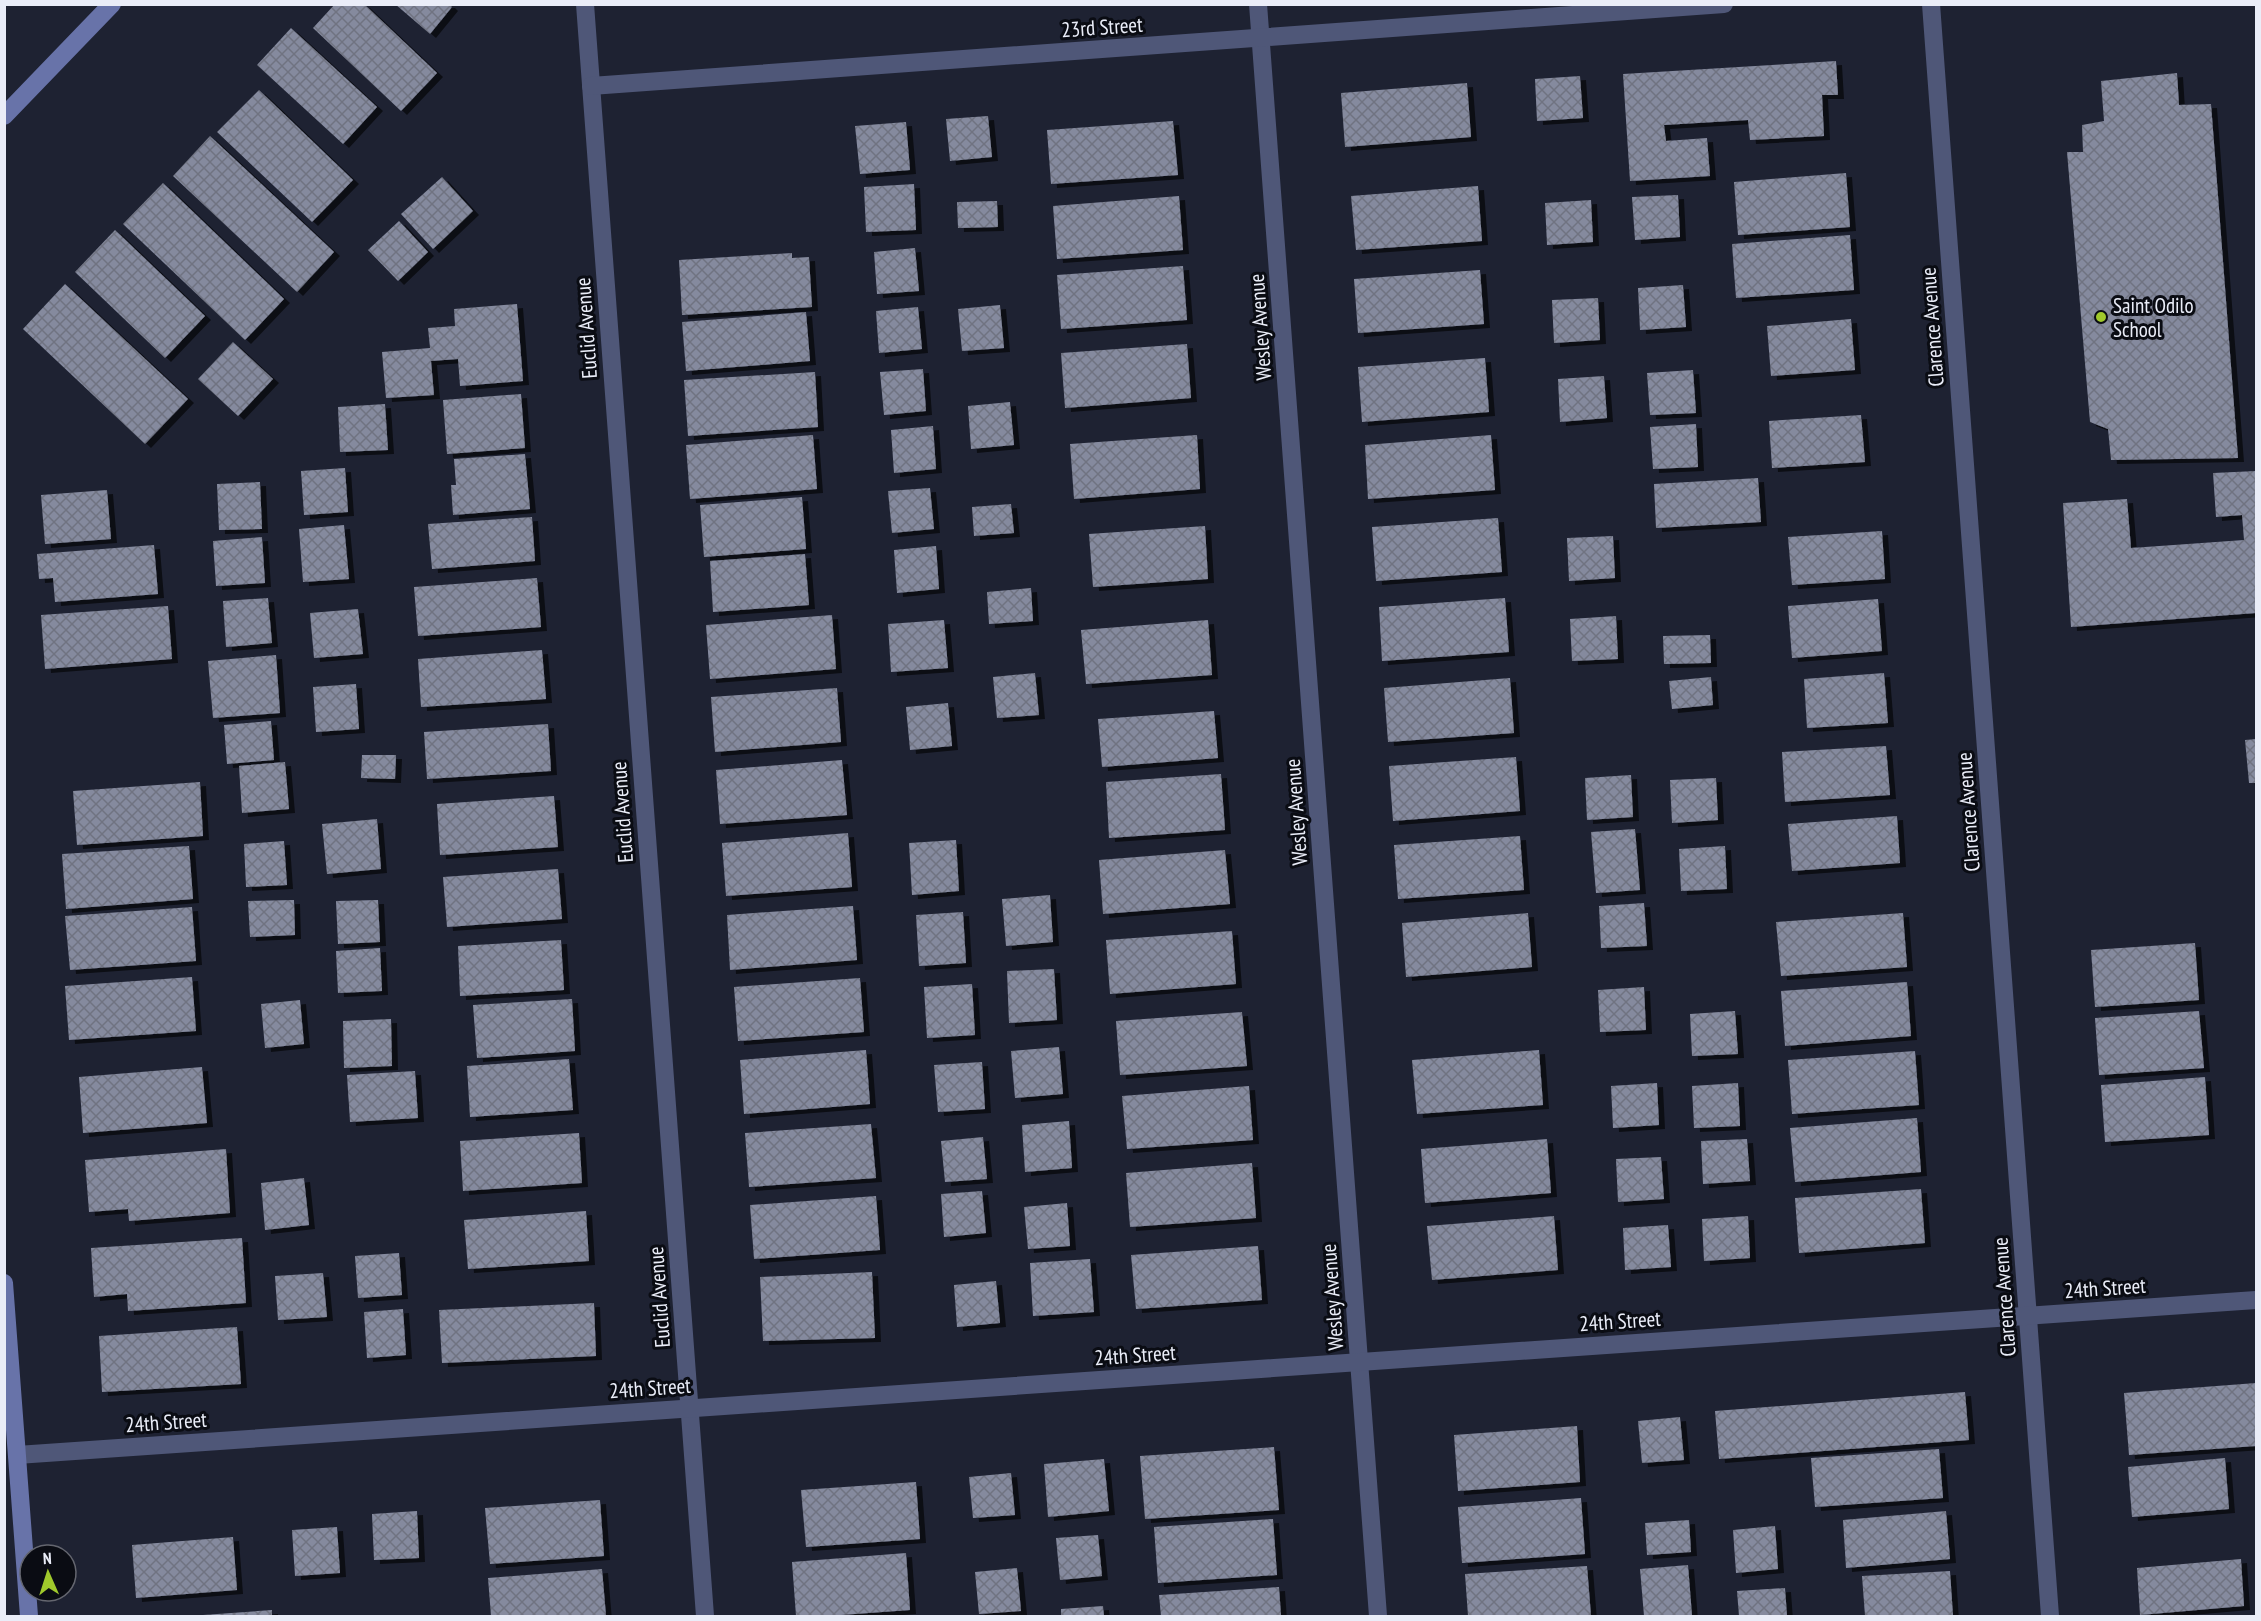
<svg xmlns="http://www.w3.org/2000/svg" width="2261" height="1621" viewBox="0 0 2261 1621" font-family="'PT Sans Narrow',sans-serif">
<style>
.building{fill:url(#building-cross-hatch);filter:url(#shadow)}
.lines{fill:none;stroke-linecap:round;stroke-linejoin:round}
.street{stroke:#4f5778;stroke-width:18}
.secondary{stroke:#6873a9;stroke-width:18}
.poi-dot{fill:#a0c92c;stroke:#0a0c13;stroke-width:2}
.labels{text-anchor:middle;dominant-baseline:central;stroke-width:6;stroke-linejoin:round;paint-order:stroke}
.street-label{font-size:21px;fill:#eaedf8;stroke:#0a0c13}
.poi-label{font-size:21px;fill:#eaedf8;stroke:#0a0c13;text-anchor:start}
</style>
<defs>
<pattern id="building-cross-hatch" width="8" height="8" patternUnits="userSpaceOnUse" patternTransform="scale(1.5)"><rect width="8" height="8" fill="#858a9e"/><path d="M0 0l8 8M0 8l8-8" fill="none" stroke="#6f7381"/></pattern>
<filter id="shadow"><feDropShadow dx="6" dy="4" stdDeviation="0" flood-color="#0009"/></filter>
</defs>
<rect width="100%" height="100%" fill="#1e2232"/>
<g class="building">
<polygon points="335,4 364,4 437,73 401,111 313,28"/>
<polygon points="395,4 449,4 452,7 430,34"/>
<polygon points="291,28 377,107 343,144 257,65"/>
<polygon points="1836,61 1838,95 1822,95 1824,136 1750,140 1748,120 1664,125 1666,141 1707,138 1710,176 1630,181 1623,74"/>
<polygon points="2177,73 2179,105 2211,104 2238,458 2111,460 2108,429 2090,422 2067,152 2083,152 2082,125 2104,121 2101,81"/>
<polygon points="1580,76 1583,118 1537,121 1535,79"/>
<polygon points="1467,83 1471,137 1345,147 1341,93"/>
<polygon points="259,90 353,180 312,222 217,132"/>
<polygon points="988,116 992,157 950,161 946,119"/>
<polygon points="1173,121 1178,175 1051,184 1047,130"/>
<polygon points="906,122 910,170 860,174 855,126"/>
<polygon points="210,136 334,252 297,292 173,176"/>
<polygon points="1846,173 1850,227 1738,235 1734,182"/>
<polygon points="442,177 473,211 433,249 401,214"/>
<polygon points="163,183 284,299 245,340 123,224"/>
<polygon points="914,184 916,230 866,232 864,187"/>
<polygon points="1478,186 1482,241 1356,250 1351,196"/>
<polygon points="1678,195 1680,237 1635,240 1632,197"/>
<polygon points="1179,196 1183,250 1057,259 1053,206"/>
<polygon points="1591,200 1593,242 1547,245 1545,203"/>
<polygon points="997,201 998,227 958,228 957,202"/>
<polygon points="399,221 428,252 398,281 368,250"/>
<polygon points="115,230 205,316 165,358 75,272"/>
<polygon points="1850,235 1854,290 1736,298 1732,244"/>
<polygon points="915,248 919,291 877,294 874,252"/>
<polygon points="792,253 792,258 809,257 812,307 682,315 679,260"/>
<polygon points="1183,266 1187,320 1061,329 1057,275"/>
<polygon points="1480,270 1484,324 1358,333 1354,279"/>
<polygon points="65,284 188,399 145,444 23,329"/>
<polygon points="1683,285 1686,327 1640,330 1638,288"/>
<polygon points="1598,298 1600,340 1554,343 1552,300"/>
<polygon points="517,304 523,381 460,386 458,359 431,361 434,395 386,398 382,352 430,348 428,328 455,326 454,309"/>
<polygon points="1000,305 1004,348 962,351 958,309"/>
<polygon points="918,307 922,349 879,353 876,311"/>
<polygon points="806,312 810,361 686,371 682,322"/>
<polygon points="1851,319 1855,370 1771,376 1767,326"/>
<polygon points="233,342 273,379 238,416 198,379"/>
<polygon points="1187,344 1191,398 1065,408 1061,353"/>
<polygon points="1485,358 1489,412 1362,422 1358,367"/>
<polygon points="923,369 926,411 884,415 880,372"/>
<polygon points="1693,370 1696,413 1650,415 1647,373"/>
<polygon points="815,372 818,427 688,436 684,380"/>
<polygon points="1604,376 1607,418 1560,422 1558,379"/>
<polygon points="521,394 525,448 447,454 443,400"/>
<polygon points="1010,402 1014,445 971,449 968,406"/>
<polygon points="385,404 388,450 340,452 338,407"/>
<polygon points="1861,415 1865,462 1772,468 1769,421"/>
<polygon points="1696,424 1698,467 1653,469 1650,427"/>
<polygon points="933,426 936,469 894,473 891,430"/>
<polygon points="813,435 817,489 690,499 686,445"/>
<polygon points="1197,435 1200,489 1074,499 1070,444"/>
<polygon points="1491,435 1495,490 1368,499 1365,445"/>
<polygon points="525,454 530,509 453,515 451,485 456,485 454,459"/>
<polygon points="345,468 348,512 304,515 301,471"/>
<polygon points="2256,471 2256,613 2071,627 2063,503 2127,499 2131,548 2244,540 2242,515 2216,517 2213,473"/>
<polygon points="1758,478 1761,522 1656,528 1654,484"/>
<polygon points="260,482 262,529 219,530 217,484"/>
<polygon points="930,488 934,529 892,533 888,491"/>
<polygon points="107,490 111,539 45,544 41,495"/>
<polygon points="802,497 806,549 704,557 700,505"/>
<polygon points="1011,504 1014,533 974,536 972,507"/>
<polygon points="532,517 535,561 432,569 428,524"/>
<polygon points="1498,518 1502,572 1376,581 1372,527"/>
<polygon points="344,525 349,579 303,582 299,529"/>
<polygon points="1205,526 1208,579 1093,587 1089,534"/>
<polygon points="1882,531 1885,579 1792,585 1788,537"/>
<polygon points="1613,536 1615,578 1569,581 1567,538"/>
<polygon points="262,537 265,583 216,586 213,541"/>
<polygon points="154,545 158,594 55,602 53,578 39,579 37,554"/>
<polygon points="936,546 939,589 897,593 894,550"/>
<polygon points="805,554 809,605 713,612 710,561"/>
<polygon points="537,578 541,627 418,636 414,587"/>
<polygon points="1031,588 1033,621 989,624 987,592"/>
<polygon points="268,598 272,643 226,647 223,601"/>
<polygon points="1505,598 1509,652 1382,661 1379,607"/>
<polygon points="1878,599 1882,651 1792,658 1788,606"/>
<polygon points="168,606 172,659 45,669 41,615"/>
<polygon points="358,609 363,654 314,658 310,613"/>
<polygon points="832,615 836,669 710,679 706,625"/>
<polygon points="1616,616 1618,659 1572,661 1570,619"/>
<polygon points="944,620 948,668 891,672 888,624"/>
<polygon points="1208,620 1212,675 1086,684 1081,630"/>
<polygon points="1710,635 1711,663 1664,664 1663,636"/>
<polygon points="542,650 546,699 421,707 418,659"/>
<polygon points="276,655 280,713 213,718 208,661"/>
<polygon points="1035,673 1039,715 997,718 993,677"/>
<polygon points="1884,673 1888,723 1807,728 1804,679"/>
<polygon points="1711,677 1713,705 1672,709 1669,681"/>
<polygon points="1510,678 1514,733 1388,742 1384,688"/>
<polygon points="356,684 359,729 316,732 313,687"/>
<polygon points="837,688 841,742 715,752 711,697"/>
<polygon points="948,703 952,746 910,750 906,707"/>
<polygon points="1214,711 1218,758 1102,767 1098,719"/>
<polygon points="271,721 274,760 227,764 224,725"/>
<polygon points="548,724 551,771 427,779 424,732"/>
<polygon points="2256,739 2256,783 2249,783 2245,740"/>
<polygon points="1886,746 1890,795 1785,802 1782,752"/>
<polygon points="362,755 396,755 395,779 361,778"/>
<polygon points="1516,757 1520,811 1393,821 1389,766"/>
<polygon points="842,760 847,815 720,824 716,770"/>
<polygon points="285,762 289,809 242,813 239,766"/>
<polygon points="1221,774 1225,830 1109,838 1106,782"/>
<polygon points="1631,775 1633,817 1587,820 1585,778"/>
<polygon points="1716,778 1718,820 1672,823 1670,780"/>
<polygon points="200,782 203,836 77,845 73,791"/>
<polygon points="554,796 558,847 440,855 437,804"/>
<polygon points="1897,816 1900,863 1792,871 1788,824"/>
<polygon points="377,819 381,869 327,874 322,824"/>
<polygon points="1635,829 1640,890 1596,893 1591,832"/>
<polygon points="848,833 852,887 726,896 722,843"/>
<polygon points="1520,836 1524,890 1398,899 1394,845"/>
<polygon points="956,840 959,891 912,895 909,843"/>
<polygon points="284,841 287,885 246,887 244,844"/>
<polygon points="189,846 193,899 66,909 62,854"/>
<polygon points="1725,846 1727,889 1681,891 1679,849"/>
<polygon points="1225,850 1230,904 1103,914 1099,860"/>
<polygon points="558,869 562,919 447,927 443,877"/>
<polygon points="1050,895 1053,942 1006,946 1002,899"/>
<polygon points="294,900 295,935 250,937 248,901"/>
<polygon points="378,900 380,942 338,944 336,901"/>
<polygon points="1644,903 1647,946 1601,948 1599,906"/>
<polygon points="853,906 857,960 730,970 727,915"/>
<polygon points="192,907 196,961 70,970 65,916"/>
<polygon points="963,912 966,963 919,966 916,915"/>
<polygon points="1528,913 1532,967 1406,977 1402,923"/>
<polygon points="1903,913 1907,967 1781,976 1776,922"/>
<polygon points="1232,931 1236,984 1110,994 1106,940"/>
<polygon points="561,940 564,990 460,996 458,946"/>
<polygon points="2195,943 2199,1000 2095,1007 2091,950"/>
<polygon points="380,948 382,991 338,993 336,951"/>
<polygon points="1054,969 1057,1020 1009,1023 1007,971"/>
<polygon points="192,977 196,1031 69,1040 65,986"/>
<polygon points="860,978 864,1032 738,1041 734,987"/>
<polygon points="1907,982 1911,1036 1785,1046 1781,991"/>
<polygon points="972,984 975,1035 927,1038 924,987"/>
<polygon points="1644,987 1646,1030 1600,1032 1598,990"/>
<polygon points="572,999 575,1051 477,1058 473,1005"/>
<polygon points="300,1000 304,1044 265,1048 261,1004"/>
<polygon points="1735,1011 1738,1054 1692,1056 1690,1014"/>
<polygon points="2199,1011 2204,1068 2099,1075 2095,1018"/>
<polygon points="1242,1012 1247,1066 1120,1075 1116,1021"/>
<polygon points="391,1019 392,1066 344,1068 343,1021"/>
<polygon points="1059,1047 1063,1094 1015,1098 1011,1051"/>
<polygon points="866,1050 870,1104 744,1114 740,1060"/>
<polygon points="1539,1050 1543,1105 1417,1114 1412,1060"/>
<polygon points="1915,1051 1919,1105 1792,1114 1788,1060"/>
<polygon points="569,1059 573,1110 470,1117 467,1066"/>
<polygon points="982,1062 985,1109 938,1112 934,1065"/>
<polygon points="202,1067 207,1123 83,1133 79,1077"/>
<polygon points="415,1071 418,1118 350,1122 347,1075"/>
<polygon points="2205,1077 2209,1135 2105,1142 2101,1085"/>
<polygon points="1657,1083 1659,1125 1613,1128 1611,1086"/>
<polygon points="1738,1083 1740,1126 1694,1128 1692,1086"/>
<polygon points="1249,1086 1253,1140 1127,1149 1122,1096"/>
<polygon points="1917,1118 1921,1172 1795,1182 1790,1128"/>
<polygon points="1069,1121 1072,1168 1025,1172 1022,1125"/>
<polygon points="871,1124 876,1178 749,1187 745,1133"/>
<polygon points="579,1133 582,1183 463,1191 460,1141"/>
<polygon points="983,1137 987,1179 945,1182 941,1141"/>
<polygon points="1547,1139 1551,1193 1425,1203 1421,1149"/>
<polygon points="1747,1139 1750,1181 1703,1184 1701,1141"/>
<polygon points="226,1149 230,1213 129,1221 128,1209 89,1212 85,1160"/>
<polygon points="1661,1157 1664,1199 1618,1202 1616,1159"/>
<polygon points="1252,1163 1256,1218 1130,1227 1126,1173"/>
<polygon points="304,1178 309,1225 265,1230 261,1183"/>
<polygon points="1921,1189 1925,1243 1799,1253 1795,1198"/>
<polygon points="982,1191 986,1233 944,1237 941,1194"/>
<polygon points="876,1196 880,1250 754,1259 750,1205"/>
<polygon points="1067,1203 1070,1246 1028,1249 1024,1207"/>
<polygon points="586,1211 589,1261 468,1269 464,1220"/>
<polygon points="1554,1216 1558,1270 1432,1280 1427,1226"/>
<polygon points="1748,1216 1750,1258 1704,1261 1702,1219"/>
<polygon points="1668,1225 1671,1267 1625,1270 1623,1228"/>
<polygon points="242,1238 246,1303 128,1311 127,1294 94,1297 91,1248"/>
<polygon points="1258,1246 1262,1300 1136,1309 1131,1255"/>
<polygon points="399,1253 402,1295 358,1298 355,1256"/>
<polygon points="1090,1259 1094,1312 1033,1316 1030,1263"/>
<polygon points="872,1272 875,1338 763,1341 760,1277"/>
<polygon points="323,1273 327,1317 278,1320 275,1276"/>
<polygon points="996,1281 1000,1323 957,1327 954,1285"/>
<polygon points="594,1303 596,1356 442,1363 439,1310"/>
<polygon points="403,1309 406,1355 367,1358 364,1312"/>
<polygon points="237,1327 241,1384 102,1392 99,1336"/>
<polygon points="2256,1383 2256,1446 2129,1455 2124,1393"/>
<polygon points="1965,1392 1969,1440 1719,1459 1715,1411"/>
<polygon points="1680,1417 1684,1460 1642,1463 1638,1421"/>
<polygon points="1577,1426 1580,1482 1458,1491 1454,1435"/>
<polygon points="1274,1447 1279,1510 1145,1519 1140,1456"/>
<polygon points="1939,1449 1943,1498 1815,1507 1811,1458"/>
<polygon points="2225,1458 2229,1509 2132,1517 2128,1467"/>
<polygon points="1104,1459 1109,1511 1048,1517 1044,1464"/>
<polygon points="1011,1473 1015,1515 973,1518 969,1477"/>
<polygon points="916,1482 920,1539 806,1547 801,1490"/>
<polygon points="1581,1498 1585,1554 1462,1563 1458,1507"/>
<polygon points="600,1500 604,1556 490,1564 485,1508"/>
<polygon points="417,1511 419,1558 374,1560 372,1514"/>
<polygon points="1946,1511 1950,1559 1846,1568 1843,1520"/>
<polygon points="1273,1519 1277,1575 1158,1583 1154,1527"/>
<polygon points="1689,1520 1691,1552 1647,1555 1645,1523"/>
<polygon points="1775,1526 1778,1569 1736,1573 1733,1530"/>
<polygon points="337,1527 340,1573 295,1576 292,1530"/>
<polygon points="1098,1535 1102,1576 1060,1580 1056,1538"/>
<polygon points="233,1537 237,1590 136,1598 132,1545"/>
<polygon points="906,1553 910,1610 827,1616 796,1616 792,1562"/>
<polygon points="2241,1559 2244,1606 2140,1615 2137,1568"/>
<polygon points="1688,1565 1692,1616 1644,1616 1640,1569"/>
<polygon points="1587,1566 1591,1616 1468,1616 1465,1574"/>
<polygon points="1017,1568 1021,1611 979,1614 975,1572"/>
<polygon points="602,1569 606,1616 491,1616 488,1578"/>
<polygon points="1950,1571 1953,1616 1865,1616 1862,1576"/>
<polygon points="1279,1587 1281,1616 1161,1616 1159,1595"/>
<polygon points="1785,1588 1787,1616 1739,1616 1737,1591"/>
<polygon points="1103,1606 1104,1616 1061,1616 1061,1609"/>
<polygon points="272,1610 272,1616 203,1616 203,1615"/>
</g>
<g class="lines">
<g class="street">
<polyline points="585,4 705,1616"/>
<polyline points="1258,4 1378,1616"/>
<polyline points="1931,4 2050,1616"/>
<polyline points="591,86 1724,4"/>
<polyline points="17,1455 2256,1300"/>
</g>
<g class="secondary">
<polyline points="4,116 112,4"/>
<polyline points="4,1283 29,1616"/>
</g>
</g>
<circle class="poi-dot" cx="2101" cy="317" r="6"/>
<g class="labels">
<g class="street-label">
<text transform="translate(1102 27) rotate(-4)">23rd Street</text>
<text transform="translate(1260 327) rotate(-94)">Wesley Avenue</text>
<text transform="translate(1932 327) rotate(-94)">Clarence Avenue</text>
<text transform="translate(586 328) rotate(-94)">Euclid Avenue</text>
<text transform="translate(622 812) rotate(-94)">Euclid Avenue</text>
<text transform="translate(1296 812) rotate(-94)">Wesley Avenue</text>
<text transform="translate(1968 812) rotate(-94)">Clarence Avenue</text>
<text transform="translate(2105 1288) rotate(-4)">24th Street</text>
<text transform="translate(659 1297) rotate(-94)">Euclid Avenue</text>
<text transform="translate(1332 1297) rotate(-94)">Wesley Avenue</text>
<text transform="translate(2004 1297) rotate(-94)">Clarence Avenue</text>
<text transform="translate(1620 1321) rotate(-4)">24th Street</text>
<text transform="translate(1135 1355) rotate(-4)">24th Street</text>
<text transform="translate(650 1388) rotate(-4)">24th Street</text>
<text transform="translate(166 1422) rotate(-4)">24th Street</text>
</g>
<g class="poi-label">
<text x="2113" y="305">Saint Odilo<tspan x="2113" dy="24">School</tspan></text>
</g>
</g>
<rect width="2261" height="1621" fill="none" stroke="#eaedf8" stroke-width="12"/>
<g transform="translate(48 1573) rotate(357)"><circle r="28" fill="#0a0c13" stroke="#64666f" stroke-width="1.5"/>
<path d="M0-4.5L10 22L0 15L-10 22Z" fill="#a0c92c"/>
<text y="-9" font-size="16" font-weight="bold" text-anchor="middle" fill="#eaedf8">N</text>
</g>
</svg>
